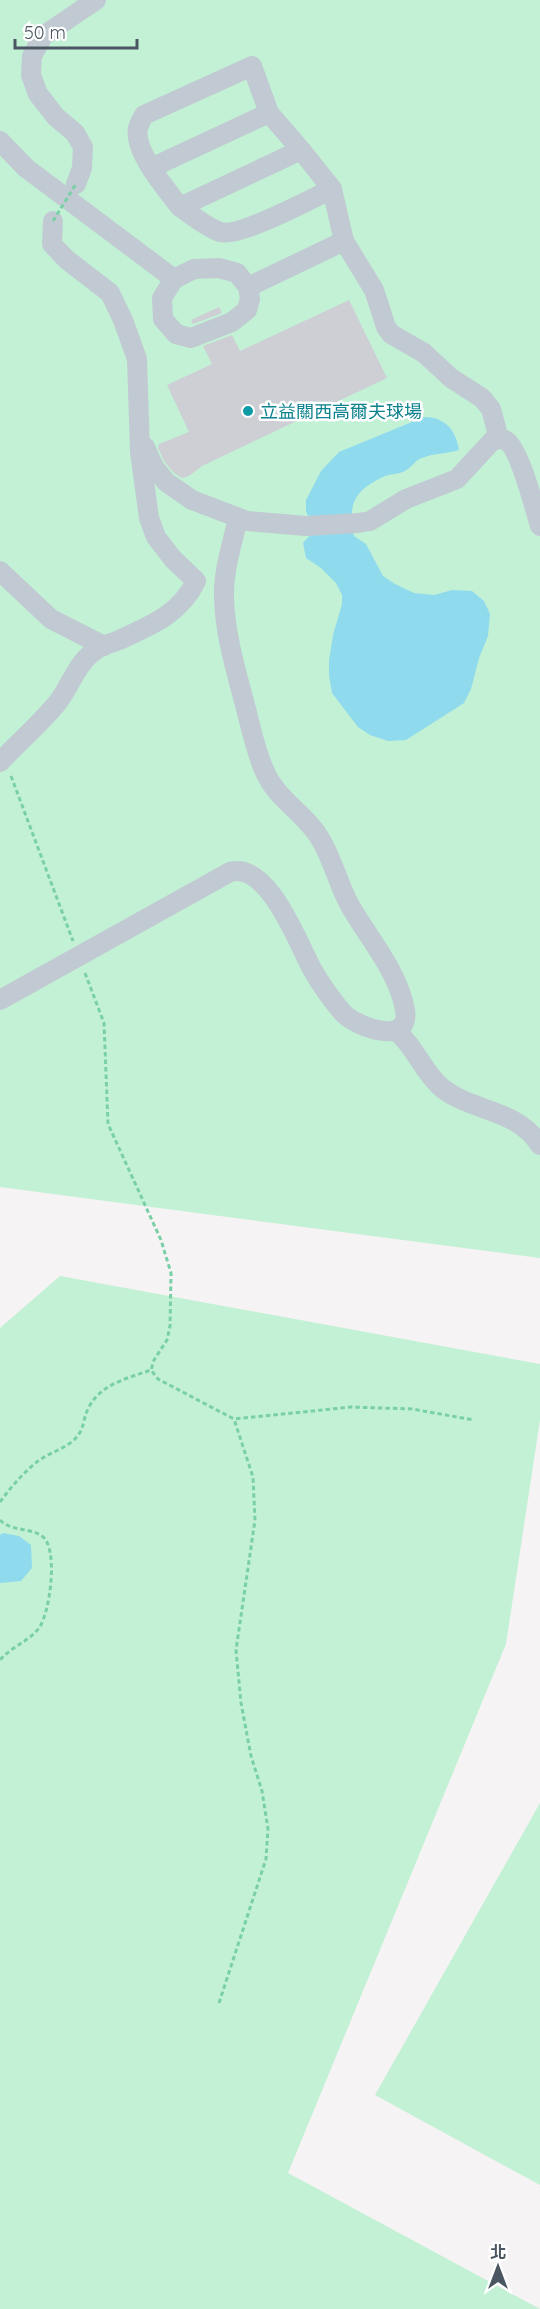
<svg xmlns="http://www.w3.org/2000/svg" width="540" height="2309" viewBox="0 0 540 2309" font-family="Quicksand,'Noto Sans TC',sans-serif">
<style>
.green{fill:#c3f1d5}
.water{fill:#90daee}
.building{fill:#cdcfd5}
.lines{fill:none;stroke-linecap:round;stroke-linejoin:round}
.path{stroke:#7ad0a6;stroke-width:3;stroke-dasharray:4.5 3;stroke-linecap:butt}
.minor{stroke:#c1cad2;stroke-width:20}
.path-bridge{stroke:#7ad0a6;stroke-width:3;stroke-dasharray:4.5 3;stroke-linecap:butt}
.minor-bridge{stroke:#c1cad2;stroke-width:20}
.culture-dot{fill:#0f9aa8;stroke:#fff;stroke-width:2}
.labels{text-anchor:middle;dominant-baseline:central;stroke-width:5;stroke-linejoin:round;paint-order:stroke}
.culture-label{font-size:18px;fill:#0d838f;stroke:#fff;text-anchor:start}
</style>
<rect width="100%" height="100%" fill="#f5f3f3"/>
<g class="green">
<polygon points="0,0 540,0 540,1258 0,1187"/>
<polygon points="60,1276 540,1364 540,1420 506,1644 288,2173 540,2309 0,2309 0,1328"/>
<polygon points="540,1803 540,2185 375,2095"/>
</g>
<g class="water">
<path d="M424,417C445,417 456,430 459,450C447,454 433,453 422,458C415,460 411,469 403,472C398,474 391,474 385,476C353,491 348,504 354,536L366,544L383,576L395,584L414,593L434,595L452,590L472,591L484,601L490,614L488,636L479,658L471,689L464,703L406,740L388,741L370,735L358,727L332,693L329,675V661L333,635L342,604V595L336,583L321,568L306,558L303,543L314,531L306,511V500L321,471L339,452Z"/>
<polygon points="3,1533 19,1536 31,1545 32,1568 21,1581 0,1583 0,1535"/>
</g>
<g class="building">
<polygon points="349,300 387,378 202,466 189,476 182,478 174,473 164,461 158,448 159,444 189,432 167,385 212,364 203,346 232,335 240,351"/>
<polygon points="219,307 222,313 193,324 191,320"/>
</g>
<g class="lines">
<g class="path">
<polyline points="11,776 73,941"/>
<polyline points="85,973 104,1023 108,1124 161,1240 171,1273 170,1326 167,1340 154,1360 151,1370 158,1379 234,1419 351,1407 412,1409 474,1420"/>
<path d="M0,1502C11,1487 23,1473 38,1461C49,1453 64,1449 74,1440C86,1428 82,1419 89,1407C101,1384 128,1378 151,1370"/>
<path d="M0,1520C12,1532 29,1527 42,1536C59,1548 50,1613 39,1628C28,1642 11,1647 0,1660"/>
<polyline points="219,2003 266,1859 268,1829 262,1791 251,1756 241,1703 236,1650 255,1520 253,1477 234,1419"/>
</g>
<g class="minor">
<polyline points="0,141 26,168 174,279"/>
<path d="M301,150L269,113L252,66L144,115C142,119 139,124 138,128C133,151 167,190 180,207L301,150L332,189L344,241L374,290L386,327L391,334L424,353L451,378L482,398L491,409L499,439"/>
<polyline points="151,168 269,113"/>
<polyline points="76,184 82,168 83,147 75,133 56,117 38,94 31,75 32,56 43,36 96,0"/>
<path d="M180,207C193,216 206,227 220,232C239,238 311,199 332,189"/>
<polygon points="219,268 237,273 248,287 250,299 247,310 232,322 191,338 176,334 163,319 162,298 174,279 194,269"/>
<polyline points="248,287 344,241"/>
<path d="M145,447L154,467L166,482L192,500L247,521L306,526L358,523L370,521L406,499L457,479L492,441C496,440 501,438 505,440C519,446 535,510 540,526"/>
<polyline points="0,571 51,619 104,646"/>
<path d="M0,762C19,742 41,723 58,702C71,685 77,662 96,650C102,646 110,643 117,641C149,626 180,615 196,581L173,559L156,537L149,518L140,452L137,359L123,320L110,293L66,259L52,244L53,221"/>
<path d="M230,872C268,861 298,943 312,969C321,985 331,999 343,1013C356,1027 411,1047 405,1010C398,970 367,937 348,902C338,882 332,859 321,840C307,815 278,800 266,774C256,754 252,731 246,709C237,674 225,636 224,598C223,571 232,545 238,518"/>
<path d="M396,1031C415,1046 423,1072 442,1088C474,1113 516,1108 540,1145"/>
</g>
<polyline class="path-bridge" points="53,221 76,184"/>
<polyline class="minor-bridge" points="0,1000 230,872"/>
</g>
<circle class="culture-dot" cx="248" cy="411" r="6"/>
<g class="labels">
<g class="culture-label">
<text x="260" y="411">立益關西高爾夫球場</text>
</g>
</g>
<g transform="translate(498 2267)" stroke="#ffffff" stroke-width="4.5" paint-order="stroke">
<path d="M0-4.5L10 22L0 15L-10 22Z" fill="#4a5661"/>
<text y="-9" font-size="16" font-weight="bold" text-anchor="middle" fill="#4a5661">北</text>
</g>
<path d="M15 39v9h122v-9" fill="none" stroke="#4a5661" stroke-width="3"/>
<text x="24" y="39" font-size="18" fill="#4a5661" stroke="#ffffff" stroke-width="4.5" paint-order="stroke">50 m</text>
</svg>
